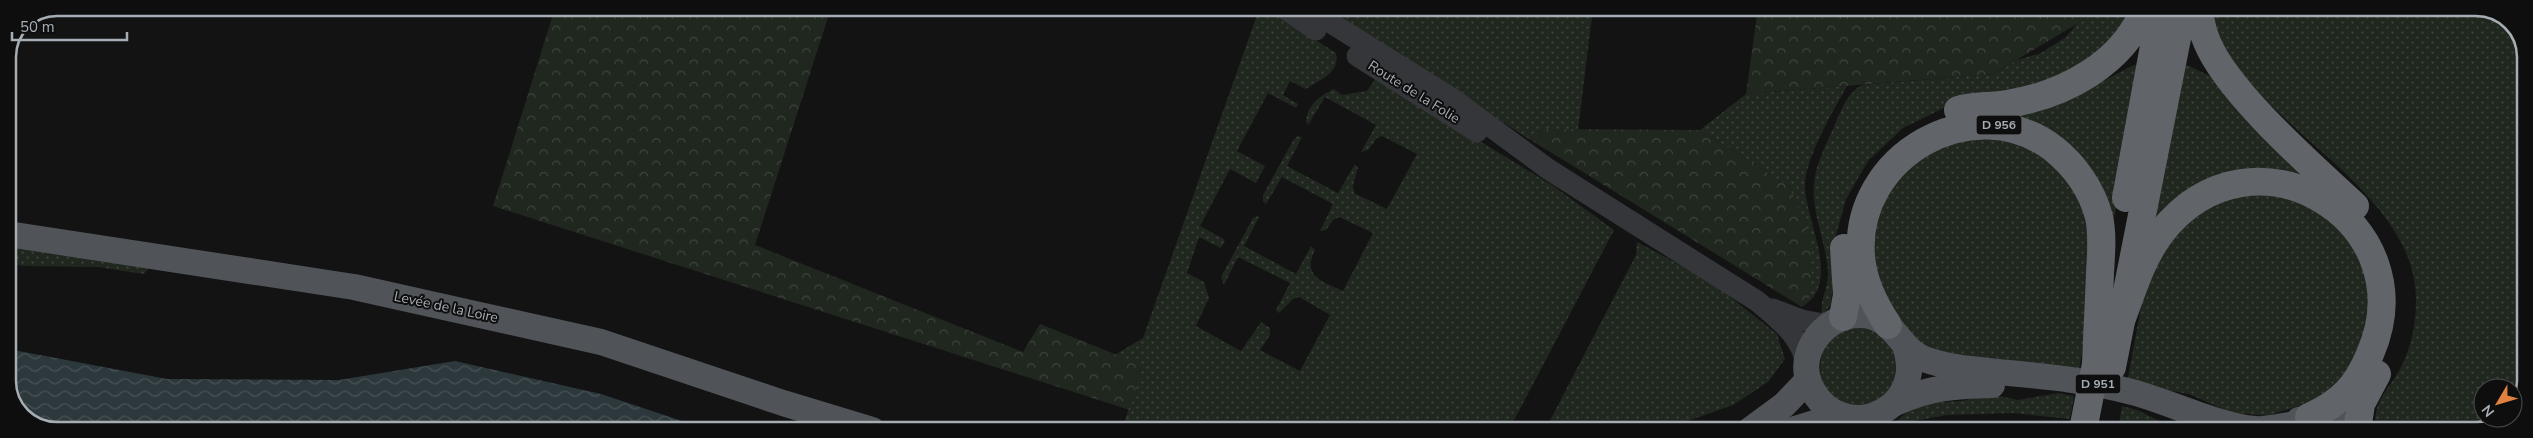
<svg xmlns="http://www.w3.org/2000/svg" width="2533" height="438" viewBox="0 0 2533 438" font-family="'Nunito Sans',sans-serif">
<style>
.grass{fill:url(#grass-dots)}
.forest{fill:url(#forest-crowns)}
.water{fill:url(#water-waves)}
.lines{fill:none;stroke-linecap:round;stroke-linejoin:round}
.minor{stroke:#343639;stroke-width:21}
.major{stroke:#505458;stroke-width:26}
.highway{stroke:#616569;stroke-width:28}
.highway-bridge{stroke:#616569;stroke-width:28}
.labels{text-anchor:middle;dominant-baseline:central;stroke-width:4;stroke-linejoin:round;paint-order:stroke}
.shield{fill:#0e0e0f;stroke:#787d82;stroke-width:1}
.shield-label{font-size:12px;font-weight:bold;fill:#a6adb3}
.street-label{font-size:14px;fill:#a6adb3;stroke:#0e0e0f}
.rim{fill:none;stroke:#a6adb3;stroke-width:2.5}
</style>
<defs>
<pattern id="grass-dots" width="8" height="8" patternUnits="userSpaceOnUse" patternTransform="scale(1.25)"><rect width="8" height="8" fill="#20271f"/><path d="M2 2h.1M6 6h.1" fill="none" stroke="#3d443d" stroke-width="1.8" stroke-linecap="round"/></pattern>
<pattern id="forest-crowns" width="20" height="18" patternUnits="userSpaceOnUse" patternTransform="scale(1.25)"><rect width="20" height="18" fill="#20271f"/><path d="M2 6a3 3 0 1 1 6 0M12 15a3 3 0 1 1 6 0" fill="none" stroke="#3d443d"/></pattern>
<pattern id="water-waves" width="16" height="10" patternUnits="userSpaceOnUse" patternTransform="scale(1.25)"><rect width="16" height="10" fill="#2d383c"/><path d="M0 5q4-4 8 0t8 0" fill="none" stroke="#485256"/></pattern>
</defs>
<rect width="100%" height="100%" fill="#131314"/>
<g class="grass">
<path d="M1247,8H1272L1297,28L1336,53C1340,74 1320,79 1306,89L1290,81L1283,95L1298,104L1296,108L1268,93L1237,151L1265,166L1256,183L1230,169L1200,226L1225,240L1221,248L1199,237L1187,273L1204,282L1209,298L1196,326L1241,351L1261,322L1270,328V335L1260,350L1300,371L1330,315L1299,297L1293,299L1279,313L1276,310L1290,283L1238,257L1224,285L1221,277L1253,218L1257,216L1259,217L1244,246L1296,274L1311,246L1315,250C1302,276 1321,281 1343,291L1373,233L1339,217L1333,220L1326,230L1320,231L1333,204L1282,177L1266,204L1263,201V195L1294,139L1298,136L1302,137L1287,166L1338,193L1355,164L1358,168L1353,185L1354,193L1387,209L1417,154L1382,136L1377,138L1368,150L1361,152L1376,125L1325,97L1308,125L1306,121C1308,104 1320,96 1334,89L1342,95L1367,91L1376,78L1552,185L1614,230L1509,430H1122L1142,366L1115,355L1143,338L1257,15Z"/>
<polygon points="1323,8 1593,8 1578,130 1542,129 1534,142"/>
<path d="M2104,8H2137L2080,72L1946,107L1903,128L1868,161L1846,199L1836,235L1831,304L1823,315C1818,302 1829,287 1828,274C1827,244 1811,213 1814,183C1816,162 1828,141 1836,122C1842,109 1848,92 1862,85L1993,74L2017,60L2041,53L2066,37L2077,24Z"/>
<path d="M2211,8H2483L2511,22L2517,35C2518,92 2518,149 2520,206C2523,268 2533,338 2513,398V388H2483V418H2501L2498,422L2476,430H2375C2375,423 2375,415 2377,408C2381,394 2394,381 2400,369C2412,346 2416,324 2416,299C2415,196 2277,136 2229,54C2221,40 2212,24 2211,8Z"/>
<polygon points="2134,65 2141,66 2113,225 2008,115 2089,88"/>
<polygon points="2187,65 2216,79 2334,199 2263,175 2150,231 2181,67"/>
<path d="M1847,86C1834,109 1805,159 1805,185C1805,221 1843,283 1802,307L1811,296L1790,187L1700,130L1746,94Z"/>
<path d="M2000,138C2049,152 2081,178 2092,230C2096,250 2090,282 2088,302C2085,325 2083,348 2079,371L2004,363L1923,348L1888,311L1869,249L1870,228L1898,173L1944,142Z"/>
<polygon points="2231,192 2290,193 2343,226 2373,292 2357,359 2330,396 2267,416 2229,412 2189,394 2127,383 2145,285 2172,230"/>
<polygon points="1637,242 1709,280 1777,334 1785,359 1768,382 1733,405 1665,429 1545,430 1636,255"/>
<polygon points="8,245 151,266 144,274 98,267 23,266 8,263"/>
<circle cx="1859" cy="367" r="39"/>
<polygon points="1986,393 2018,400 2058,393 2074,396 2070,419 2014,413 1947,415 1908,422 1896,430 1875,430 1882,430 1899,419 1917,403 1963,401"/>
<polygon points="2122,406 2137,410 2178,430 2118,429"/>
<polygon points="1988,422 2027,423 2068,429 1908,430 1951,423"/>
</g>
<g class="forest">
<polygon points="555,8 831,8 755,245 1023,352 1040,324 1142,365 1130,410 493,206"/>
<polygon points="1758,8 2104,8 1993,74 1746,94"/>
<polygon points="1542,129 1700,130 1790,187 1812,244 1811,296 1802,307 1534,142"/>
</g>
<polygon class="water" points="8,349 167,379 339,380 455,361 601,394 709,430 50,430 22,416 8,387"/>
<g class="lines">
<g class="minor">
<polyline points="1284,8 1316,30"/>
<path d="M1307,8L1453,99L1548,169L1757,301C1778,319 1802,336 1806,365"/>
<polyline points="1357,56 1477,132"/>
<polyline points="1773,309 1802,320 1828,325"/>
</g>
<g class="major">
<polyline points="8,234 354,287 601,342 783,403 872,430"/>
<path d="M1906,348C1908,357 1911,367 1908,377C1902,407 1870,425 1841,415C1826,410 1816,398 1810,385C1793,346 1837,303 1876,318C1897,327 1902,350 1924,359C1951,369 1981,370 2009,373C2051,377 2091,381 2132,392C2170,402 2218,426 2255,429C2266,430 2278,427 2289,425"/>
<path d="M1895,403C1931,387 1953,386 1992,385"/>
<path d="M2299,420C2318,414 2333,418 2348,430"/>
<polyline points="1750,430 1784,405 1808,380"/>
<polyline points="1792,430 1841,415"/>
</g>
<g class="highway">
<path d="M2199,8C2200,19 2202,31 2207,42C2228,93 2313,167 2355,206"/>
<path d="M1958,110C1973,105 1991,107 2007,104C2064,95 2123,64 2145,8"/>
<polyline points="2126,198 2161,8"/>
<polyline points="1843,317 1847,295 1844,248"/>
<path d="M2122,318C2133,289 2142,258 2161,233C2253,114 2428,222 2370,354C2357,386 2341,403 2309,417"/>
<path d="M1888,325C1874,304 1863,282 1861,256C1853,156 1973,87 2054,149C2075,166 2092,190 2099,217C2103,235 2101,255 2100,273C2099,303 2097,334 2096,364"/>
<polyline points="2112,367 2183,8"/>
<polyline points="2357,430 2361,404 2377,374"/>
</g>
<polyline class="highway-bridge" points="2083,430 2096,364"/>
</g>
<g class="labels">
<g class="shield">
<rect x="1976.5" y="115.5" width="45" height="19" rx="4"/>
<rect x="2075.5" y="374.5" width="45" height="19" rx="4"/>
</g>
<g class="shield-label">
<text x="1999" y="125">D 956</text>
<text x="2098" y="384">D 951</text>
</g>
<g class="street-label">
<text transform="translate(1414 92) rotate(32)">Route de la Folie</text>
<text transform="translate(446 307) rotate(12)">Levée de la Loire</text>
</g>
</g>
<path d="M0 0H2533V438H0ZM57 16H2476A41 41 0 0 1 2517 57V381A41 41 0 0 1 2476 422H57A41 41 0 0 1 16 381V57A41 41 0 0 1 57 16Z" fill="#0e0e0f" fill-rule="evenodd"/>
<path class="rim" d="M57 16H2476A41 41 0 0 1 2517 57V381A41 41 0 0 1 2476 422H57A41 41 0 0 1 16 381V57A41 41 0 0 1 57 16Z"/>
<g transform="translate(2498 403) rotate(232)"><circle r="24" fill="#0e0e0f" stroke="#4b4e51"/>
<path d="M0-4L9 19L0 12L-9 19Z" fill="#e0813f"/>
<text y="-8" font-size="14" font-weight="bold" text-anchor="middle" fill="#a6adb3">N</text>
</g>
<path d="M12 32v8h115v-8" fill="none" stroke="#a6adb3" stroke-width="2.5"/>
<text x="20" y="32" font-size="15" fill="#a6adb3" stroke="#0e0e0f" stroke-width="4" paint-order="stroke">50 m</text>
</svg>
